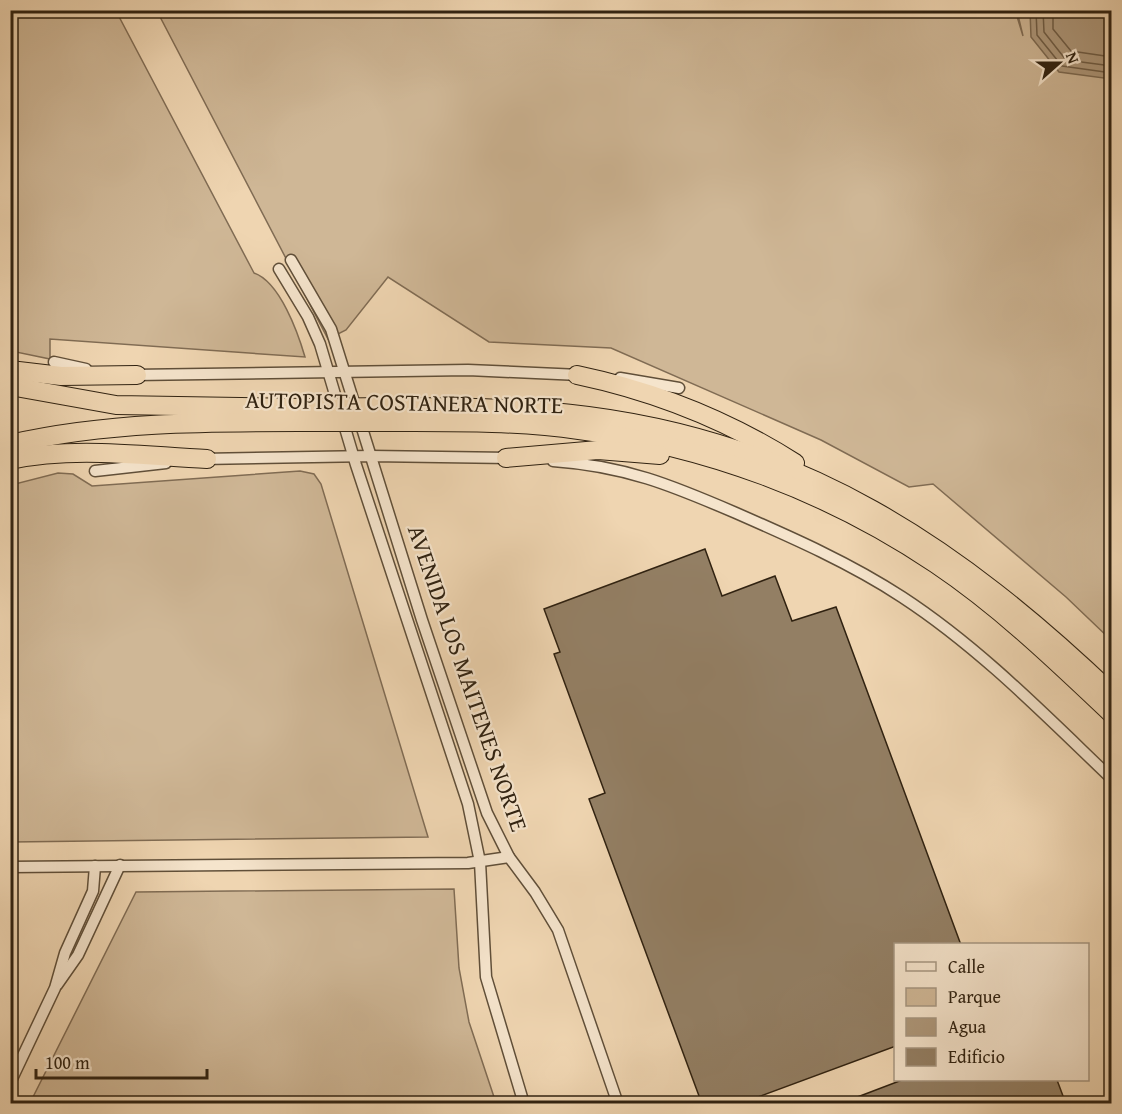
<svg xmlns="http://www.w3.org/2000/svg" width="1122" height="1114" viewBox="0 0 1122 1114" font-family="'Gentium Book Plus',serif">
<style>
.green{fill:#cfb796;stroke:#806c54;stroke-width:1.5}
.water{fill:#ae987b;stroke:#7c6951;stroke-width:1.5}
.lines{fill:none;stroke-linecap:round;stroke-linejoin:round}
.shore{stroke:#6f5d46;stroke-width:1.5}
.building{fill:#937f64;stroke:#302211;stroke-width:1.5}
.street-casing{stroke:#604f39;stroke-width:13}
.highway-casing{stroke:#302211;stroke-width:20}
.street{stroke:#f5e4cc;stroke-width:10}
.highway{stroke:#efd5b1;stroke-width:18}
.highway-bridge-casing{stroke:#302211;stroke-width:20;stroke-linecap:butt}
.highway-bridge{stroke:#efd5b1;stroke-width:18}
.labels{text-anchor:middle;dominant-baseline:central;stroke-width:4.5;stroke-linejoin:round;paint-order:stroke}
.street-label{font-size:24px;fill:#302211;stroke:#f5e4cc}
</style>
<rect width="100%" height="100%" fill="#efd5b1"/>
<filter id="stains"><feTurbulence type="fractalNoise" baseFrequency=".00333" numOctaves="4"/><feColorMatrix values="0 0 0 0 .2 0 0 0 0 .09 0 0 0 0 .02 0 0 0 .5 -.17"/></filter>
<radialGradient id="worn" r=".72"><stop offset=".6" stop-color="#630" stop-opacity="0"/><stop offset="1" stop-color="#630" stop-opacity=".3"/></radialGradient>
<g class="green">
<polygon points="1015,10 1023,36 1017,11 1080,11 1105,17 1111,15 1111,640 1066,597 933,484 909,487 821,440 611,348 489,342 388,277 346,330 328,339 157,11"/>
<path d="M10,11H116L254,273C280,282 298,333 305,357L50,339V359L11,351Z"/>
<polygon points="300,471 314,474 321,484 428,837 11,842 11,485 58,473 73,474 92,486"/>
<polygon points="454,889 459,968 469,1022 496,1103 30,1103 136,892"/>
</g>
<polygon class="water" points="1030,11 1106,11 1111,17 1111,79 1059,72 1031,37"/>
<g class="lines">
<g class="shore">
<polyline points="1036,10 1037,35 1062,66 1112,73"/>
<polyline points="1043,10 1044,32 1066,60 1112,66"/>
<polyline points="1053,10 1053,29 1071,51 1112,57"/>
</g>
</g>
<g class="building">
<polygon points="705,549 722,596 775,576 792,621 836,607 961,945 896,945 896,1046 739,1104 702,1104 589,799 605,793 554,654 560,652 544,609"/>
<polygon points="902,1080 1057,1080 1066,1104 839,1104"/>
</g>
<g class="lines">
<g class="street-casing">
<g id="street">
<polyline points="291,260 331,329 422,620 487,813 509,857 535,892 558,930 618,1104"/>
<polyline points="279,269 308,317 320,344 356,465 468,804 480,862 486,977 524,1104"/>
<polyline points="54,362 86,369"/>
<polyline points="134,375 468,370 580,375"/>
<polyline points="620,378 679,388"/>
<polyline points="202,459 371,456 511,458"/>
<path d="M553,461C625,466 671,485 736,513C793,538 850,563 902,597C980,648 1045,715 1112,779"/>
<polyline points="95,471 166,463"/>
<polyline points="10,867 468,863 509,857"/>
<polyline points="57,985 78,955 120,865"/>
<polyline points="10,1083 55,988 65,953 93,891 95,866"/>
</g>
</g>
<g class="highway-casing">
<g id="highway">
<polyline points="10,370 61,376 137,375"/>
<path d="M577,375C653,391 729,421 795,463"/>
<polyline points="10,386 116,405 308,408"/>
<path d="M383,407C451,407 520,407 588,416C804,444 957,546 1112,694"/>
<path d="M388,422C451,422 516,421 579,430C706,446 829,492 936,564C1000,607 1056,661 1112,714"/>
<path d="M10,444C111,421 211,422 314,422"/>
<polyline points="506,458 598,450 660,455"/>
<path d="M10,460C74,446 143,456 207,459"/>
</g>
</g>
<use href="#street" class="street"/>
<use href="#highway" class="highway"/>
<g class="highway-bridge-casing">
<g id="highway-bridge">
<polyline points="308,408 383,407"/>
<polyline points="314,422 388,422"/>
</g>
</g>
<use href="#highway-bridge" class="highway-bridge"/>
</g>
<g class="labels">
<g class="street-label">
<text transform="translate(404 402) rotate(1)">AUTOPISTA COSTANERA NORTE</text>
<text transform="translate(468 678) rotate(71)">AVENIDA LOS MAITENES NORTE</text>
</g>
</g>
<rect width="1122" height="1114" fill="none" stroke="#efd5b1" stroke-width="36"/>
<rect x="12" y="12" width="1098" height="1090" fill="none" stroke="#302211" stroke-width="3"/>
<rect x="18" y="18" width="1086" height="1078" fill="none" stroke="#302211" stroke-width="1.5"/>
<rect x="894" y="943" width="195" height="138" fill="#f5e4cc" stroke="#a69681" stroke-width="1.5"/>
<rect x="906" y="962" width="30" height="9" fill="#f5e4cc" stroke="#a69681" stroke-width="1.5"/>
<text x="948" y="973" font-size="18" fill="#302211">Calle</text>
<rect x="906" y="988" width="30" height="18" fill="#cfb796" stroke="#a69681" stroke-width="1.5"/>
<text x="948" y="1003" font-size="18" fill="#302211">Parque</text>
<rect x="906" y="1018" width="30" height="18" fill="#ae987b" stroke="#a69681" stroke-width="1.5"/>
<text x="948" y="1033" font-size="18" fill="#302211">Agua</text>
<rect x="906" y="1048" width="30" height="18" fill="#937f64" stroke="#a69681" stroke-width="1.5"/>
<text x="948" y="1063" font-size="18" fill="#302211">Edificio</text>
<g transform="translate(1059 63) rotate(69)" stroke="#f5e4cc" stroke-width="4.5" paint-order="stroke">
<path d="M0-4.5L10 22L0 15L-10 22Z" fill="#302211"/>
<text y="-9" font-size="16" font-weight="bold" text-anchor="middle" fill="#302211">N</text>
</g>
<path d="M36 1069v9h171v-9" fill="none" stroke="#302211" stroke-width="3"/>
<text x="45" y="1069" font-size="18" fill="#302211" stroke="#f5e4cc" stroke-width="4.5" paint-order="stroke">100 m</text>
<rect width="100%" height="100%" filter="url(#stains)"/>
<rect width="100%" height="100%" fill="url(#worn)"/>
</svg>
